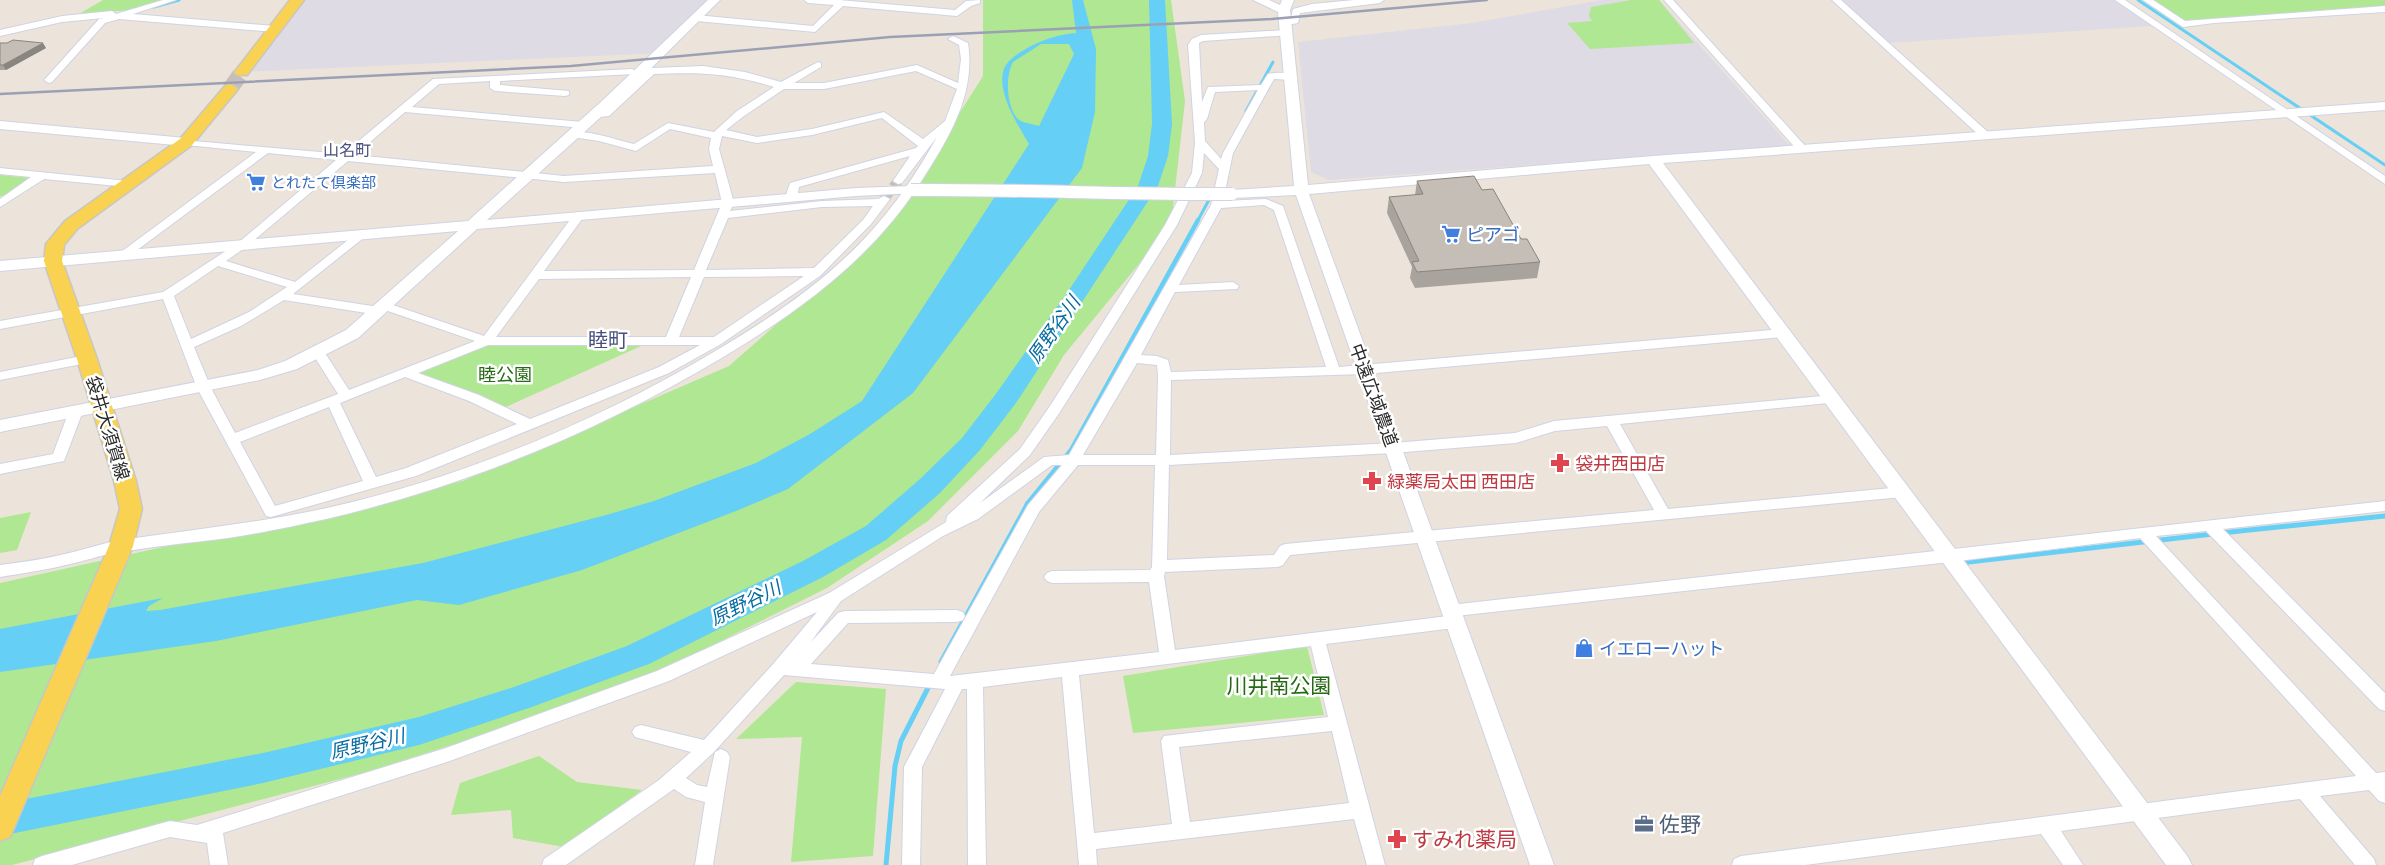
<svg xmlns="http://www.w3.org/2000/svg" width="2385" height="865" viewBox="0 0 2385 865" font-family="'Titillium Web','Noto Sans JP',sans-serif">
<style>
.industrial{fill:#dedbe4}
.green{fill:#afe792}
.water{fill:#66cff5;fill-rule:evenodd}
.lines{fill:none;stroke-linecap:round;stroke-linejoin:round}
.stream-far2{stroke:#66cff5;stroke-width:3}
.stream-far1{stroke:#66cff5;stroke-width:4.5}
.stream{stroke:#66cff5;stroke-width:5}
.river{fill:#66cff5;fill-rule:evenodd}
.minor-tunnel{stroke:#c5bfb7;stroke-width:10;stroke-dasharray:10 5;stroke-linecap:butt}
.primary-tunnel{stroke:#c5bfb7;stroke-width:16;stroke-dasharray:16 8;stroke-linecap:butt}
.minor-casing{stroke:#cfd3e3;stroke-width:2}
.tertiary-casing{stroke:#cfd3e3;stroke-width:2}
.primary-casing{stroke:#c7c7c7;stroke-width:3}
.minor{fill:#fff;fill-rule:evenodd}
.tertiary{fill:#fff;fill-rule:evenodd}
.primary{fill:#f9d252;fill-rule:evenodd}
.rail{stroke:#9ca0b5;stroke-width:2.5}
.tertiary-bridge-casing{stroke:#cfd3e3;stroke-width:14;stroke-linecap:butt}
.tertiary-bridge{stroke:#fff;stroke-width:12}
.wall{fill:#a9a39d}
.shaded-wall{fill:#89857f}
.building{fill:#c4beb6;stroke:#89857f}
.labels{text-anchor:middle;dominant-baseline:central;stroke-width:5;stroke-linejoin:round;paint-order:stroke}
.far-shop-label{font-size:15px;fill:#366cbe;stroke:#fff;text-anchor:start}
.far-quarter-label{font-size:16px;fill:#47507c;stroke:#fff}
.shop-label{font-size:18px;fill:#366cbe;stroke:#fff;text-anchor:start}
.park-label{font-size:18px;fill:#276a15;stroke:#fff}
.street-label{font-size:18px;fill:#292929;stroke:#fff}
.health-label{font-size:18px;fill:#be3a42;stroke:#fff;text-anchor:start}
.water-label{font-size:19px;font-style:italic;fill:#056ba1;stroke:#fff}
.quarter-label{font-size:20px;fill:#47507c;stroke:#fff}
.near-park-label{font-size:21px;fill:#276a15;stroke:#fff}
.near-service-label{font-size:21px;fill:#4e5e75;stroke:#fff;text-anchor:start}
.near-health-label{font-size:21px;fill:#be3a42;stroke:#fff;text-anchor:start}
</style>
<rect width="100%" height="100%" fill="#ece4da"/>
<g class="industrial">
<polygon points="298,0 710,0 660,53 242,72"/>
<polygon points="1603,0 1659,0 1790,146 1329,180 1311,172 1298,42 1472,23"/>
<polygon points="1840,0 2115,0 2152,26 1888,43"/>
</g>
<g class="green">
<polygon points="103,0 163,0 130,10 79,14"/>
<polygon points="983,0 1171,0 1185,101 1171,225 1064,355 1018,431 928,521 827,588 687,658 573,706 367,772 12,865 0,865 0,583 463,481 729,366 888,226 983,76"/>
<polygon points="1631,0 1659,0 1694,43 1590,49 1567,23 1592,21 1589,16 1591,7"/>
<polygon points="2152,0 2385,0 2385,10 2188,23"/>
<polygon points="0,175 31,178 4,197 0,196"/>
<polygon points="483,346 641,346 506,407 421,374 422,371"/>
<polygon points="31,512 17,550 0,553 0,518"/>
<polygon points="1307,646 1324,715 1133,733 1123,676"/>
<polygon points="796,682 886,689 873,856 791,862 802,737 736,739"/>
<polygon points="539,756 577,782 642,790 564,847 513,838 511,810 451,815 460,783"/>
</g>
<path class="water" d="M1072,0H1083L1096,49L1095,112L1082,168L913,393L788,489L736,511L582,570L459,605L417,600L216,641L0,672V629L163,598L149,606L146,611L160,610L423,563L606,515L654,501L756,463L810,434L862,401L1029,144C1018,125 998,95 1003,72C1006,59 1021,52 1031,46C1045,39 1061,34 1076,33ZM1041,44H1069L1074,54L1039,126C1033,124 1024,123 1019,120C1006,109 1005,76 1013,62Z"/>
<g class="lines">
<g class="stream-far2">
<polyline points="2138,0 2385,165"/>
<polyline points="154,7 179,0"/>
<polyline points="1246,111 1273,62"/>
<polyline points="1197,222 1211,196"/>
</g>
<polyline class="stream-far1" points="1027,504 1071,450 1198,220"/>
<g class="stream">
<polyline points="2221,533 2385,516"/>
<polyline points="1960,563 2213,534"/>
<polyline points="941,662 1028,503"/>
<polyline points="886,865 895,766 901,741 930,684"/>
</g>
<polygon class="river" points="1149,0 1165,0 1172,124 1168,156 1158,186 1016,403 980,450 940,493 886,540 823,577 649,664 529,708 419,745 263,783 0,836 0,804 263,753 419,717 514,687 627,646 803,561 866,526 920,479 962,438 998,391 1069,290 1138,186 1148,156 1152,124"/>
<polyline class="minor-tunnel" points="884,199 898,181"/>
<polyline class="primary-tunnel" points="230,89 242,72"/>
<g class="minor-casing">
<g id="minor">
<polygon points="163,0 176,0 133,14 275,26 280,29 275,32 119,19 105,23 52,82 49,83 44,80 46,78 99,19 104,18 62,22 0,36 0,30 62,16 112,11 116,14"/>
<polygon points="804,0 839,0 955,10 966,1 980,0 980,3 971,6 957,16 843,6 815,32 696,21 691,18 696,15 813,26 834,5 808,3"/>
<polygon points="1354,0 1384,0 1380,3 1300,13 1298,23 1286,25 1281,22 1291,19 1293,9 1312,4"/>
<polygon points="1664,0 1673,0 1807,148 1807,152 1799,152"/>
<polygon points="1832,0 1841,0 1990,134 1990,138 1982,138"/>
<polygon points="2115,0 2125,0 2385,176 2385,184"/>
<polygon points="2143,0 2153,0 2185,21 2385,6 2385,12 2214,23 2183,27"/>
<path d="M1287,30L1292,33L1290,35L1203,41L1199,43L1202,102L1208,87L1261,85L1268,74C1276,72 1290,72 1296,77L1291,80L1274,79L1233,153L1223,201L1266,199L1283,206L1339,367L1783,329L1789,333L1783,337L1365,374L1171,380L1170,455L1393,443L1515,433L1554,421L1833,395L1838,396L1840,399L1838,402L1620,424L1668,509L1902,487L1907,488L1909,492L1907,496L1902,497L1290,555L1283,565L1278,567L1165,572L1164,576L1175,650L1448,616L1442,611L1444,607L1450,605L2385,501V511L2223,529L2385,693V711L2379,709L2206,531L2156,536L2376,773L2385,772V803L2379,801L2369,790L2320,796L2374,859L2376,865H2355L2300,799L2061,831L2083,865H2063L2041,834L1805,865H1732L1734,859L1741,856L2356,776L2140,538L1950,562L1456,616L1462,622L1460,626L1454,628L1326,644L1385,865H1367L1354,819L1096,849L1097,865H1079L1062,677L983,687L986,865H968L967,689H962L922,767L920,865H902L904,767L945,689L784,675L713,753L686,778L697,785L707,787L715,752L721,749L727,752L730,757L713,865H695L705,802L686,797L674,789L566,865H542L544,859L659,780L691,752L635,737L632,732L635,727L641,725L704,740L774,663L817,612L669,681L447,762L223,833L228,865H210L207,843L170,837L72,865H33L35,859L42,856L170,821L197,825L446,748L657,671L829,593L946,522L947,516L1020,449L1050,406L1165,225L1192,173L1195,142L1188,45L1192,39L1201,35ZM1258,90L1223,153L1221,159L1205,141L1204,122L1207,119L1215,92ZM1204,153L1219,169L1211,205L1069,455L1044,457L980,503L1030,455L1060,412L1177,225L1202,173ZM1264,205L1274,210L1326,367L1171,372L1168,360L1157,356L1141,355L1175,292L1237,289L1239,286L1233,282L1179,285L1221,208ZM1137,363L1157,365L1158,376L1156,455H1083ZM1607,426L1654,510L1285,544L1280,546L1274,555L1167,560L1169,465L1393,453L1516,443L1555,431ZM1052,465H1062L1028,505L934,674L811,664L848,623L957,622L963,620L965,616L963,612L957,610L844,611L838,613L810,643L841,601L943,536L978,519ZM1078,465H1155L1152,567L1150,570L1052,571L1047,573L1044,577L1047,581L1052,583L1149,582L1159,652L950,676L1039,512ZM1311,646L1328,717L1164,736L1161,741L1172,824L1094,833L1079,675ZM1332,731L1349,803L1190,822L1179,747Z"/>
<path d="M953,36L968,43C976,94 949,138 922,180C875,256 801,310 725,356C602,430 467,486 326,519C294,526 261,533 228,538C190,543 153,546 116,553C100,555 85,561 70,564C47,570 23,573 0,577V565C23,562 46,559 69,553C86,549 103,543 121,540C190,530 258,523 327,508C464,477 596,422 717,350C771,318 824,282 866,237C895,206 917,173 937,137L902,183L898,184L893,181L910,156L799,187L797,198L791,201L785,198L790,183L916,148L918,146L882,118L812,135L757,143L722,136L719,149L734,203L730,211L822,201L878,199L884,196L890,199L871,224L820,276L721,344L669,373L416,476L271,517L266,516L264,512L197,388L163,299L0,329V321L163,292L238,243L336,160L268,153L129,256H121L119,254L121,252L256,152L186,145L182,144V140L343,154L433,79L632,69L637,72L635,74L500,81V85L569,91V95L565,96L495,91L490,88V81L439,84L412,107L583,122L588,125L583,128L405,112L355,155L564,176L713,166L709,149L711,138L670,129L636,151L599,141L572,137L567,134C577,126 621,141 634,144L668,123L714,132L737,111L774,87C729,73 701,72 654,74L609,116L589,118V114L602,111L651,68L703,66L745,72L781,82L818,62L821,63V67L794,83H824L917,65L958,83L961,59L959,45L948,39ZM916,71L957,89L945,121L923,139L884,112L812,129L757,137L726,130L744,116L784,89H824ZM348,161L564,182L715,173L722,203L694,270L544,271L585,215L579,212L575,213L484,336L384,302L380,303L379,307L293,294L366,236L368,234L366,232H358L295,282L226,261L246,247ZM873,206L863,220L814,268L706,270L728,218L822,207ZM218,266L287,287L249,312L191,339L174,296ZM804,276L714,337H679L704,277ZM691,277L666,337H496L539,279ZM284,300L379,315L383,314L385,310L475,341L349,390L323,350H313L312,353L338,394L235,433L211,388L194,347L241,326ZM488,345H700L659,367L530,419L479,395L418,373ZM405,377L469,401L517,424L406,468L376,477L340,403ZM329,407L363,481L275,506L240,442Z"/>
<polygon points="0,168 128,181 133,184 128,187 44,179 0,207 0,199 31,177 0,174"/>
<polygon points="87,355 92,356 93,359 92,362 0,380 0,372"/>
<polygon points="76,406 83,411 64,461 0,474 0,464 53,454 69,411"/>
</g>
</g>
<g class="tertiary-casing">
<g id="tertiary">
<polygon points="708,0 720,0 613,106 487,220 856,188 911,186 918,190 916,193 856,196 477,229 358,338 297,369 260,380 0,432 0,420 258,370 285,361 346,330 458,231 0,271 0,261 468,221 603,100"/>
<polygon points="1253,0 1269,0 1280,5 1282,0 1294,0 1290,10 1308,185 1653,156 2385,102 2385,110 1663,163 2188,857 2192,865 2166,865 1649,164 1309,194 1554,865 1530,865 1296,195 1232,198 1225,194 1232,190 1294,186 1278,12"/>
<polygon points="0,121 186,138 193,142 186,146 0,129"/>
</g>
</g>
<g class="primary-casing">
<g id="primary">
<polygon points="290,0 304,0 247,75 237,75 234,72 237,69"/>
<polygon points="230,84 238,89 192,145 77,229 64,245 62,261 97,359 136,481 142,509 133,546 14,828 10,837 0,841 0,796 109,546 120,509 114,481 77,359 44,261 46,244 65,221 180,139 225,86"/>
</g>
</g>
<use href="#minor" class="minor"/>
<use href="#tertiary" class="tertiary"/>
<use href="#primary" class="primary"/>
<polyline class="rail" points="0,94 571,66 890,37 1272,19 1487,0"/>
<g class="tertiary-bridge-casing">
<path id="tertiary-bridge" d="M911,190C1018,189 1125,195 1232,194"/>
</g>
<use href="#tertiary-bridge" class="tertiary-bridge"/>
</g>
<g class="wall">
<polygon points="0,43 7,43 46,48 6,70 0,70"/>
<polygon points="1417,181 1482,190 1521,239 1540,262 1537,278 1415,288 1410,278 1412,267 1387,213 1389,197 1415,195"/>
</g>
<polygon class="shaded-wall" points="43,43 46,48 6,70 3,65"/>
<g class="building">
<polygon points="13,40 43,43 3,65 0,65 0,43 7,43"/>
<polygon points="1474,176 1482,190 1493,189 1521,239 1527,239 1540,262 1417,272 1412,262 1419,261 1389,197 1423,194 1417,181"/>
</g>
<defs>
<g id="supermarket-bare" transform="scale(1.5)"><path d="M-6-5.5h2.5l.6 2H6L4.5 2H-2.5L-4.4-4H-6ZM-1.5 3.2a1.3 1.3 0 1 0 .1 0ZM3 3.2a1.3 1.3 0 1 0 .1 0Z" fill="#3f7fe0" stroke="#fff" stroke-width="2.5" paint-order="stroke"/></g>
<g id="pharmacy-bare" transform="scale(1.5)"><path d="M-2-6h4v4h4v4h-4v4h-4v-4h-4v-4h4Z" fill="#e0444e" stroke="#fff" stroke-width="2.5" paint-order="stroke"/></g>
<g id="shop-bare" transform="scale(1.5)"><path d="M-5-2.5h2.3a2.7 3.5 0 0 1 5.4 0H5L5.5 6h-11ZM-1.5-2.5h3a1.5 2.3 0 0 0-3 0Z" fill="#3f7fe0" stroke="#fff" stroke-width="2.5" paint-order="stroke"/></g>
<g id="office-bare" transform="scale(1.5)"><path d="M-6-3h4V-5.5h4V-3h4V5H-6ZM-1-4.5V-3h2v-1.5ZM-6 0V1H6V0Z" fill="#5c6f8a" stroke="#fff" stroke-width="2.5" paint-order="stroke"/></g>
</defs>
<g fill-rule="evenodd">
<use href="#supermarket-bare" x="256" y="182"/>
<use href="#supermarket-bare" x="1451" y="234"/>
<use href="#pharmacy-bare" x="1560" y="463"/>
<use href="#pharmacy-bare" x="1372" y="481"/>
<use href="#shop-bare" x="1584" y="648"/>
<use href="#office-bare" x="1644" y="824"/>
<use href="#pharmacy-bare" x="1397" y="839"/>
</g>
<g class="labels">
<g class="far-shop-label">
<text x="271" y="182">とれたて倶楽部</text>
</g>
<g class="far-quarter-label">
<text x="347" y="150">山名町</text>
</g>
<g class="shop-label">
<text x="1466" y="234">ピアゴ</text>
<text x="1599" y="648">イエローハット</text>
</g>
<g class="park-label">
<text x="505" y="374">睦公園</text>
</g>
<g class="street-label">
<text transform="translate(1374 395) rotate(70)">中遠広域農道</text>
<text transform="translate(108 428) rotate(73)">袋井大須賀線</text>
</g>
<g class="health-label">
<text x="1575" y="463">袋井西田店</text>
<text x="1387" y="481">緑薬局太田 西田店</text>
</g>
<g class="water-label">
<text transform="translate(1053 329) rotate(-55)">原野谷川</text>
<text transform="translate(745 602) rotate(-26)">原野谷川</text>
<text transform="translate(367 743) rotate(-13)">原野谷川</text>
</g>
<g class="quarter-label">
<text x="608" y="339">睦町</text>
</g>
<g class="near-park-label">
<text x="1279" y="685">川井南公園</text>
</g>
<g class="near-service-label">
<text x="1659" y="824">佐野</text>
</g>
<g class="near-health-label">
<text x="1412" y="839">すみれ薬局</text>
</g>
</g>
</svg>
